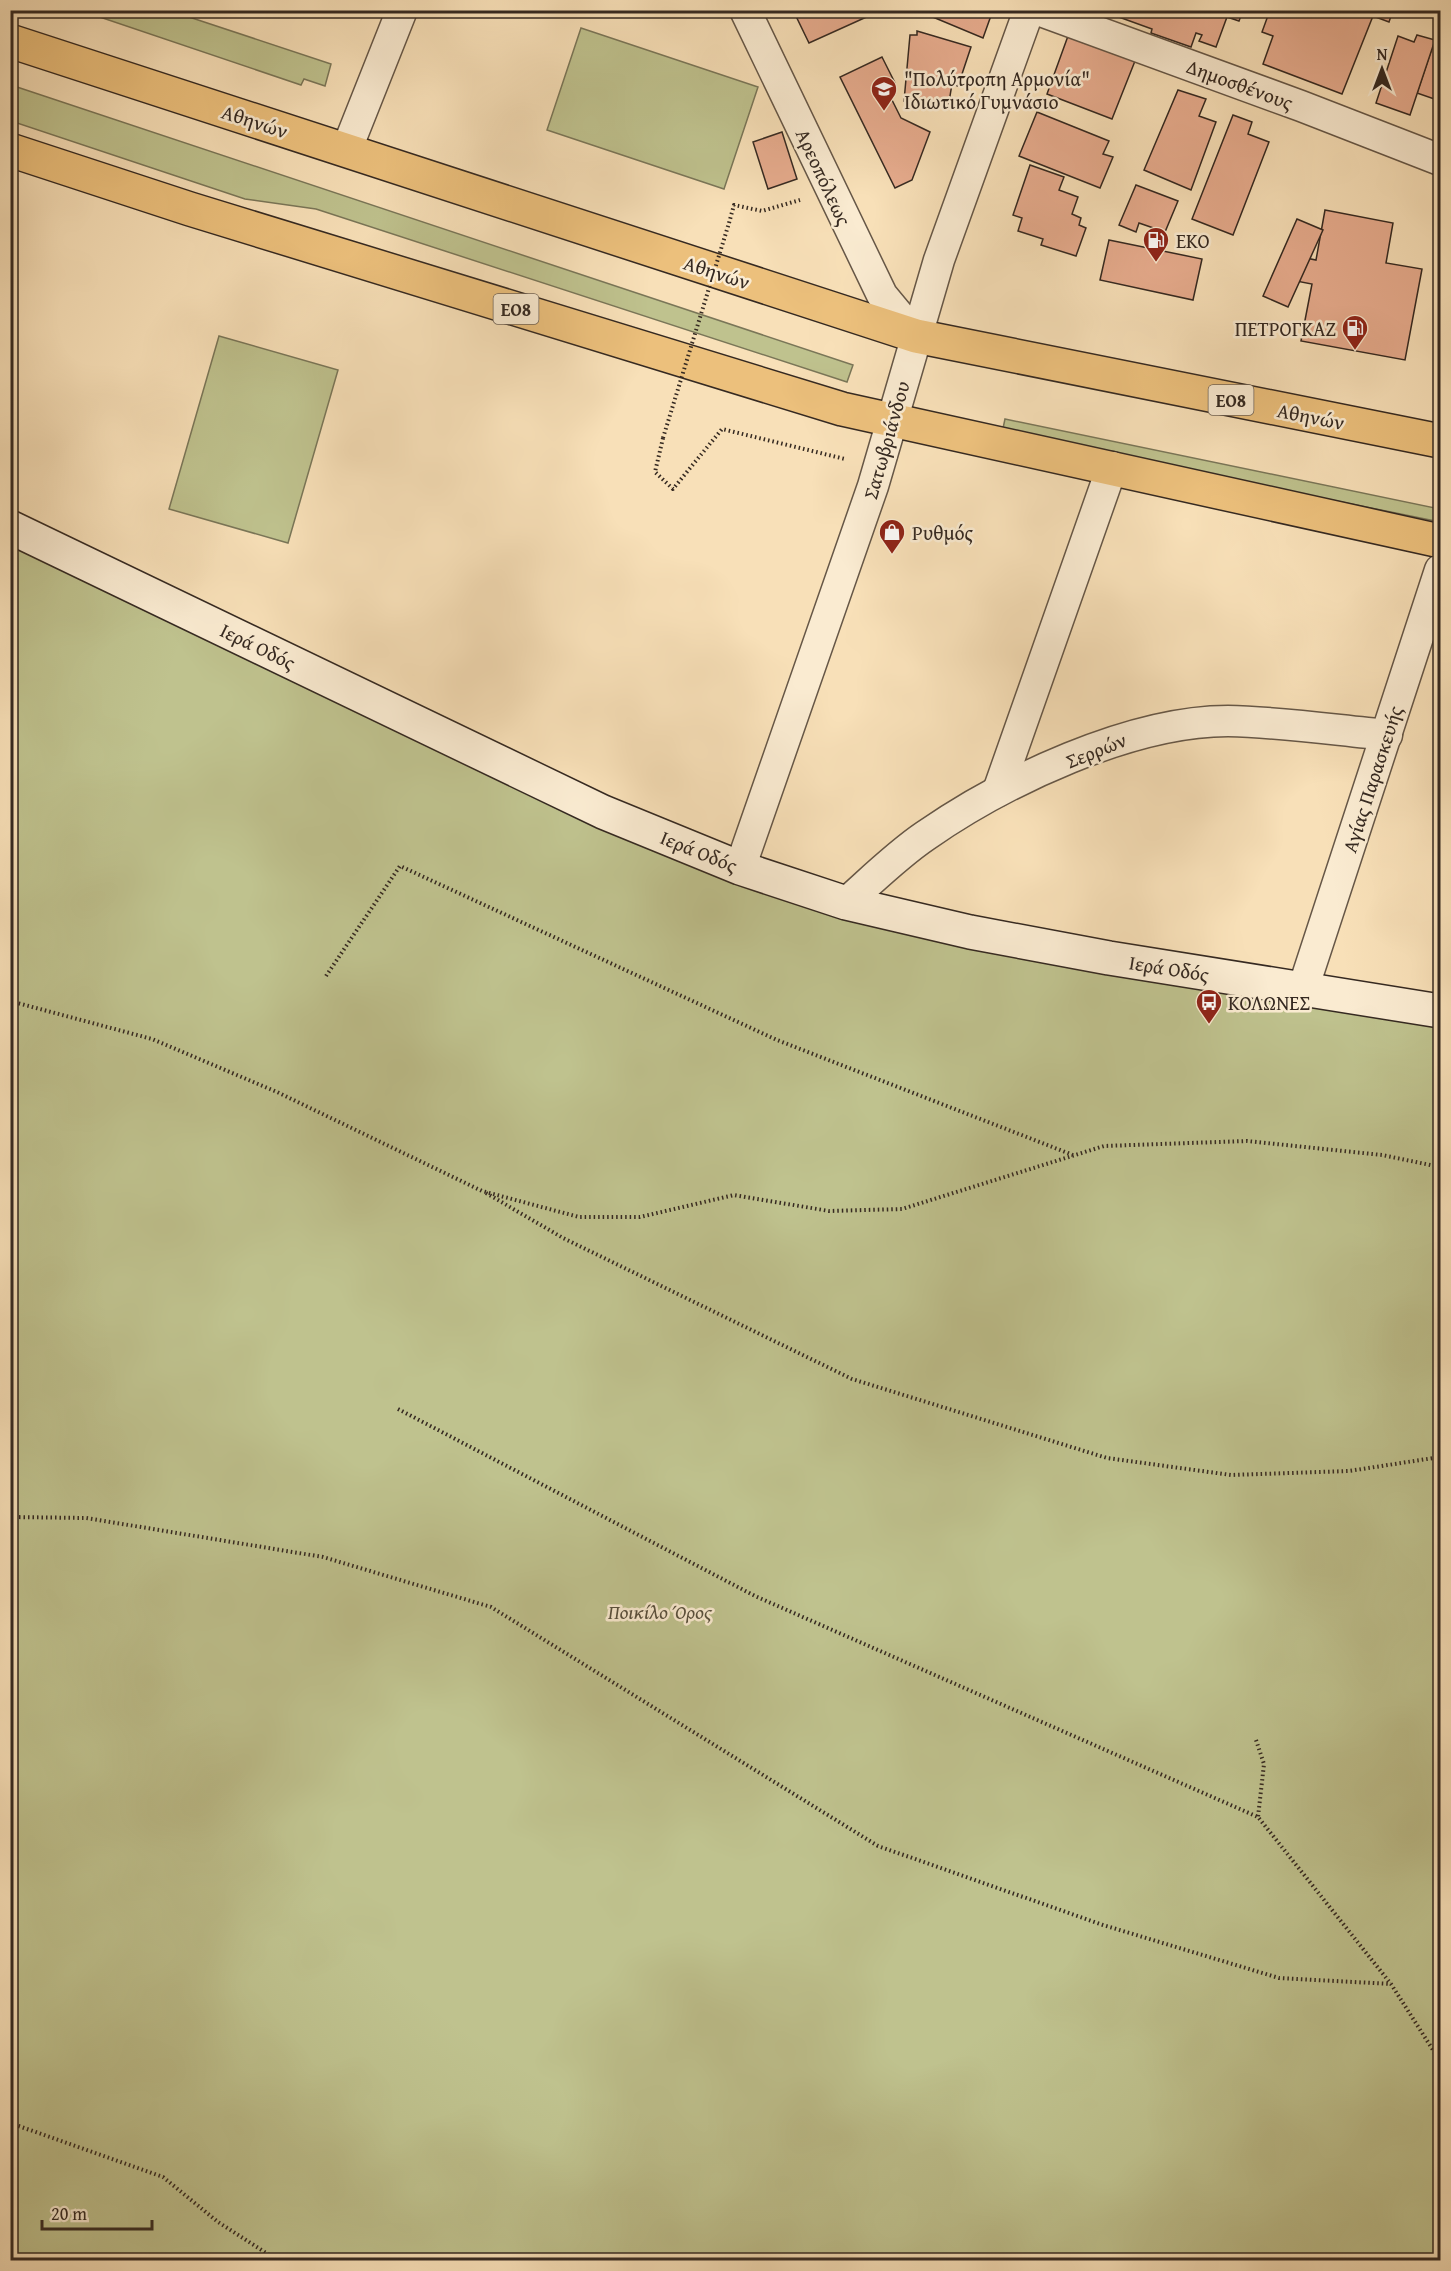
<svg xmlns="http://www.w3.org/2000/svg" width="1451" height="2271" viewBox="0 0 1451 2271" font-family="'Gentium Book Plus',serif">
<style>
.green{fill:#bfc28e;stroke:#7a7658;stroke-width:1.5}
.building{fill:#e7ac8e;stroke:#352921;stroke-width:1.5}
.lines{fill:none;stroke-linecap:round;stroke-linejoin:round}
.minor-casing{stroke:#665747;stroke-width:33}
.secondary-casing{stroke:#352921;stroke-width:36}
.trunk-casing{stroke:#352921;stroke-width:36}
.path{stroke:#352921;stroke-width:4;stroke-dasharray:1.5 3;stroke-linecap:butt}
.minor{stroke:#faebd1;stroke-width:30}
.secondary{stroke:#faebd1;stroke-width:33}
.trunk{stroke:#ecc07c;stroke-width:33}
.path-bridge{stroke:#352921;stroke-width:4;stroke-dasharray:1.5 3;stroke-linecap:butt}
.labels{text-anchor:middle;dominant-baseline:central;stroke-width:5;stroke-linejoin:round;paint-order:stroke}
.shield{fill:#faebd1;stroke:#706356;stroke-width:1.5}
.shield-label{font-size:18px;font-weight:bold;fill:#352921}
.poi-label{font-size:20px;fill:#352921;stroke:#faebd1;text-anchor:start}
.street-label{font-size:20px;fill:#352921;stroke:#faebd1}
.park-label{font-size:20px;font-style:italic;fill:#584f3c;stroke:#faebd1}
</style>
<rect width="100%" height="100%" fill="#f8e0b8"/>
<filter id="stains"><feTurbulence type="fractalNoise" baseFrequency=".00333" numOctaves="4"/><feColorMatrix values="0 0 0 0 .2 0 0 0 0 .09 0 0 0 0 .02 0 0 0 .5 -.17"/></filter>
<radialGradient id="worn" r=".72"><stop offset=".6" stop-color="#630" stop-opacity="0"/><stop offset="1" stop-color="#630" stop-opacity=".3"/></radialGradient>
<g class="green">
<polygon points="82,11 171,11 331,64 325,86 304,79 301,85"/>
<polygon points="581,28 758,87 724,189 547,130"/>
<polygon points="11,85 853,365 847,382 316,209 245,199 11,121"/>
<polygon points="219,336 338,370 288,543 169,509"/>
<polygon points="1005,419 1440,509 1440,522 1002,433"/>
<polygon points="10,527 740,868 1440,1011 1440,2260 11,2260"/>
</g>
<g class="building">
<polygon points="793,10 882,10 809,43"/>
<polygon points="916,10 993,10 983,38"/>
<polygon points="1118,10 1243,10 1239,21 1227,17 1216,47 1199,41 1202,35 1196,33 1191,47 1151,33 1152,29 1116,16"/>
<polygon points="1270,10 1393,10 1389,22 1373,16 1342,94 1263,64 1273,36 1262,32"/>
<polygon points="1439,27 1440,27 1440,101 1417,93"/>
<polygon points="917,31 971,47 958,86 952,84 948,108 904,101 910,35 917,35"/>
<polygon points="1417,35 1435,40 1410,115 1376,103 1398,36 1414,42"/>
<polygon points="1068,36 1135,61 1112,119 1047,94"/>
<polygon points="882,57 895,83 886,88 901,118 930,132 912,180 895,188 840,77"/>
<polygon points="1178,90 1206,99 1199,116 1216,122 1191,190 1144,170"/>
<polygon points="1037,112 1109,141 1103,154 1113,157 1100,188 1019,156"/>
<polygon points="1233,115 1252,122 1248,134 1269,142 1233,235 1192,219"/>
<polygon points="782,132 797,179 768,189 753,142"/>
<polygon points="1030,165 1064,177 1059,190 1078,197 1072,214 1081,218 1079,225 1086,228 1076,256 1041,245 1043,239 1018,231 1022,218 1013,215"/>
<polygon points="1136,185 1178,201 1165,232 1139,223 1136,232 1119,225"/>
<polygon points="1325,210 1393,223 1386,263 1422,269 1405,360 1301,341 1312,284 1296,281 1301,257 1316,260"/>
<polygon points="1297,219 1323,230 1288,307 1263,296"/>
<polygon points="1109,240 1202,259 1193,300 1100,280"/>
</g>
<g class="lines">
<g class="minor-casing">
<g id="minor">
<polyline points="745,10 882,295 916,336"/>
<polyline points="1038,10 1301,106 1440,160"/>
<polyline points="346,151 402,10"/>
<polyline points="998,791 1112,467"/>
<polyline points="740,868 873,486 939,260 1029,10"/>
<path d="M846,903C872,880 897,855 925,836C1004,781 1131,721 1228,721C1281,722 1334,730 1387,735"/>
<polyline points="1303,989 1440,570"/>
</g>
</g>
<g class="secondary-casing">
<polyline id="secondary" points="10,527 603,812 740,868 846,903 970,932 1109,958 1440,1011"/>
</g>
<g class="trunk-casing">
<g id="trunk">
<polyline points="10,41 916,336 1440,441"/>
<polyline points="10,150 190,209 842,409 1440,541"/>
</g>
</g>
<g class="path">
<polyline points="729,223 734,205 762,211 800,200"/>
<polyline points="663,438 655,472 673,489 722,429 845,459"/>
<polyline points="326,976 400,866 777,1040 1073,1155"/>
<polyline points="10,1001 152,1039 277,1092 482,1191 579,1217 640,1217 734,1195 829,1211 902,1209 1104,1146 1247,1141 1382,1155 1440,1167"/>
<polyline points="486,1193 563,1238 852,1379 1107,1458 1231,1475 1349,1471 1440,1457"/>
<polyline points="398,1409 755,1596 1258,1817 1391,1984 1440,2061"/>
<polyline points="10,1517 86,1518 323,1557 491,1607 878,1846 1103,1925 1279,1978 1391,1984"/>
<polyline points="1256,1740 1264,1764 1258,1817"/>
<polyline points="10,2123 163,2177 218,2222 277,2260"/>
</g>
<use href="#minor" class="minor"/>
<use href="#secondary" class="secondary"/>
<use href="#trunk" class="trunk"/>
<polyline class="path-bridge" points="663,438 729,223"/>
</g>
<defs>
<g id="school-pin" transform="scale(1.35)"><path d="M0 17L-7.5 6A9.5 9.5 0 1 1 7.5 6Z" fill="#8f2418" stroke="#faebd1"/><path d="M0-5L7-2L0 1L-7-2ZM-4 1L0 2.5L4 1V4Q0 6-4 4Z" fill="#fff"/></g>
<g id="fuel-pin" transform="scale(1.35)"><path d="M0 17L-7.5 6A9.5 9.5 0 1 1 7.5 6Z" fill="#8f2418" stroke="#faebd1"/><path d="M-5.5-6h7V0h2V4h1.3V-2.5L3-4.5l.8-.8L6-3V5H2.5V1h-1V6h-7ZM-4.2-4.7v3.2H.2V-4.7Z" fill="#fff"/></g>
<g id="shop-pin" transform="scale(1.35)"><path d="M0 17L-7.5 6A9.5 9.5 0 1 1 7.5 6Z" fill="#8f2418" stroke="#faebd1"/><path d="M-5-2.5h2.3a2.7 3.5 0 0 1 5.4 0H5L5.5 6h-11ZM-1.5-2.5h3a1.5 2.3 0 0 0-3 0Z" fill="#fff"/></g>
<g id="bus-pin" transform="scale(1.35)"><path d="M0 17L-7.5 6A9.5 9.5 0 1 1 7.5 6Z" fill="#8f2418" stroke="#faebd1"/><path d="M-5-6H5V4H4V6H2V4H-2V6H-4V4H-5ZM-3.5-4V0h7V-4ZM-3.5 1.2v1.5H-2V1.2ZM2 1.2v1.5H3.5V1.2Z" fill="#fff"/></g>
</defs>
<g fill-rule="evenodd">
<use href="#school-pin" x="884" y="89"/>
<use href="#fuel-pin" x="1156" y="240"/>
<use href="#fuel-pin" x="1355" y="328"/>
<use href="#shop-pin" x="892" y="532"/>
<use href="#bus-pin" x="1209" y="1002"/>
</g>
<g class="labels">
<g class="shield">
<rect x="493.5" y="294" width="45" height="30" rx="4.5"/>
<rect x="1208.5" y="385" width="45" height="30" rx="4.5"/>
</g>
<g class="shield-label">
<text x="516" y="309">ΕΟ8</text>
<text x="1231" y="400">ΕΟ8</text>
</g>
<g class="poi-label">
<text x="904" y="78">"Πολύτροπη Αρμονία"<tspan x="904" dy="23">Ιδιωτικό Γυμνάσιο</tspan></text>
<text x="1176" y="240">EKO</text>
<text x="1336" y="328" text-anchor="end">ΠΕΤΡΟΓΚΑΖ</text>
<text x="912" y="532">Ρυθμός</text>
<text x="1228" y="1002">ΚΟΛΩΝΕΣ</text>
</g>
<g class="street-label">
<text transform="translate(1240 84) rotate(20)">Δημοσθένους</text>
<text transform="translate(255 121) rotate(18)">Αθηνών</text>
<text transform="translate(824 177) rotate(65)">Αρεοπόλεως</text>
<text transform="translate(717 272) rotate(18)">Αθηνών</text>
<text transform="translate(1311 416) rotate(11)">Αθηνών</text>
<text transform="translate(886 440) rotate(-74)">Σατωβριάνδου</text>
<text transform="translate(258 646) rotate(26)">Ιερά Οδός</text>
<text transform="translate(1096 750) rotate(-22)">Σερρών</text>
<text transform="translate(1372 779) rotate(-72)">Αγίας Παρασκευής</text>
<text transform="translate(699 851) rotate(22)">Ιερά Οδός</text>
<text transform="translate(1169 968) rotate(9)">Ιερά Οδός</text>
</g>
<g class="park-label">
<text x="660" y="1611">Ποικίλο Όρος</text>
</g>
</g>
<rect width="1451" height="2271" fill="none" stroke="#f8e0b8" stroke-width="36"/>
<rect x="12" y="12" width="1427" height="2247" fill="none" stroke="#352921" stroke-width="3"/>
<rect x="18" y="18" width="1415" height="2235" fill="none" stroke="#352921" stroke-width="1.5"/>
<g transform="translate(1382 69)" stroke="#faebd1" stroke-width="4.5" paint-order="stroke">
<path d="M0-4.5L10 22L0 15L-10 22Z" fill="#352921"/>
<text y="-9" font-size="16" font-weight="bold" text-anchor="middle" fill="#352921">N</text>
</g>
<path d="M42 2220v9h110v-9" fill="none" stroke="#352921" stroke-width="3"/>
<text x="51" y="2220" font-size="18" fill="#352921" stroke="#faebd1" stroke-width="4.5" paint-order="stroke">20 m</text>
<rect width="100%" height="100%" filter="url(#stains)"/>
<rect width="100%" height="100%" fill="url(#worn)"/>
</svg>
